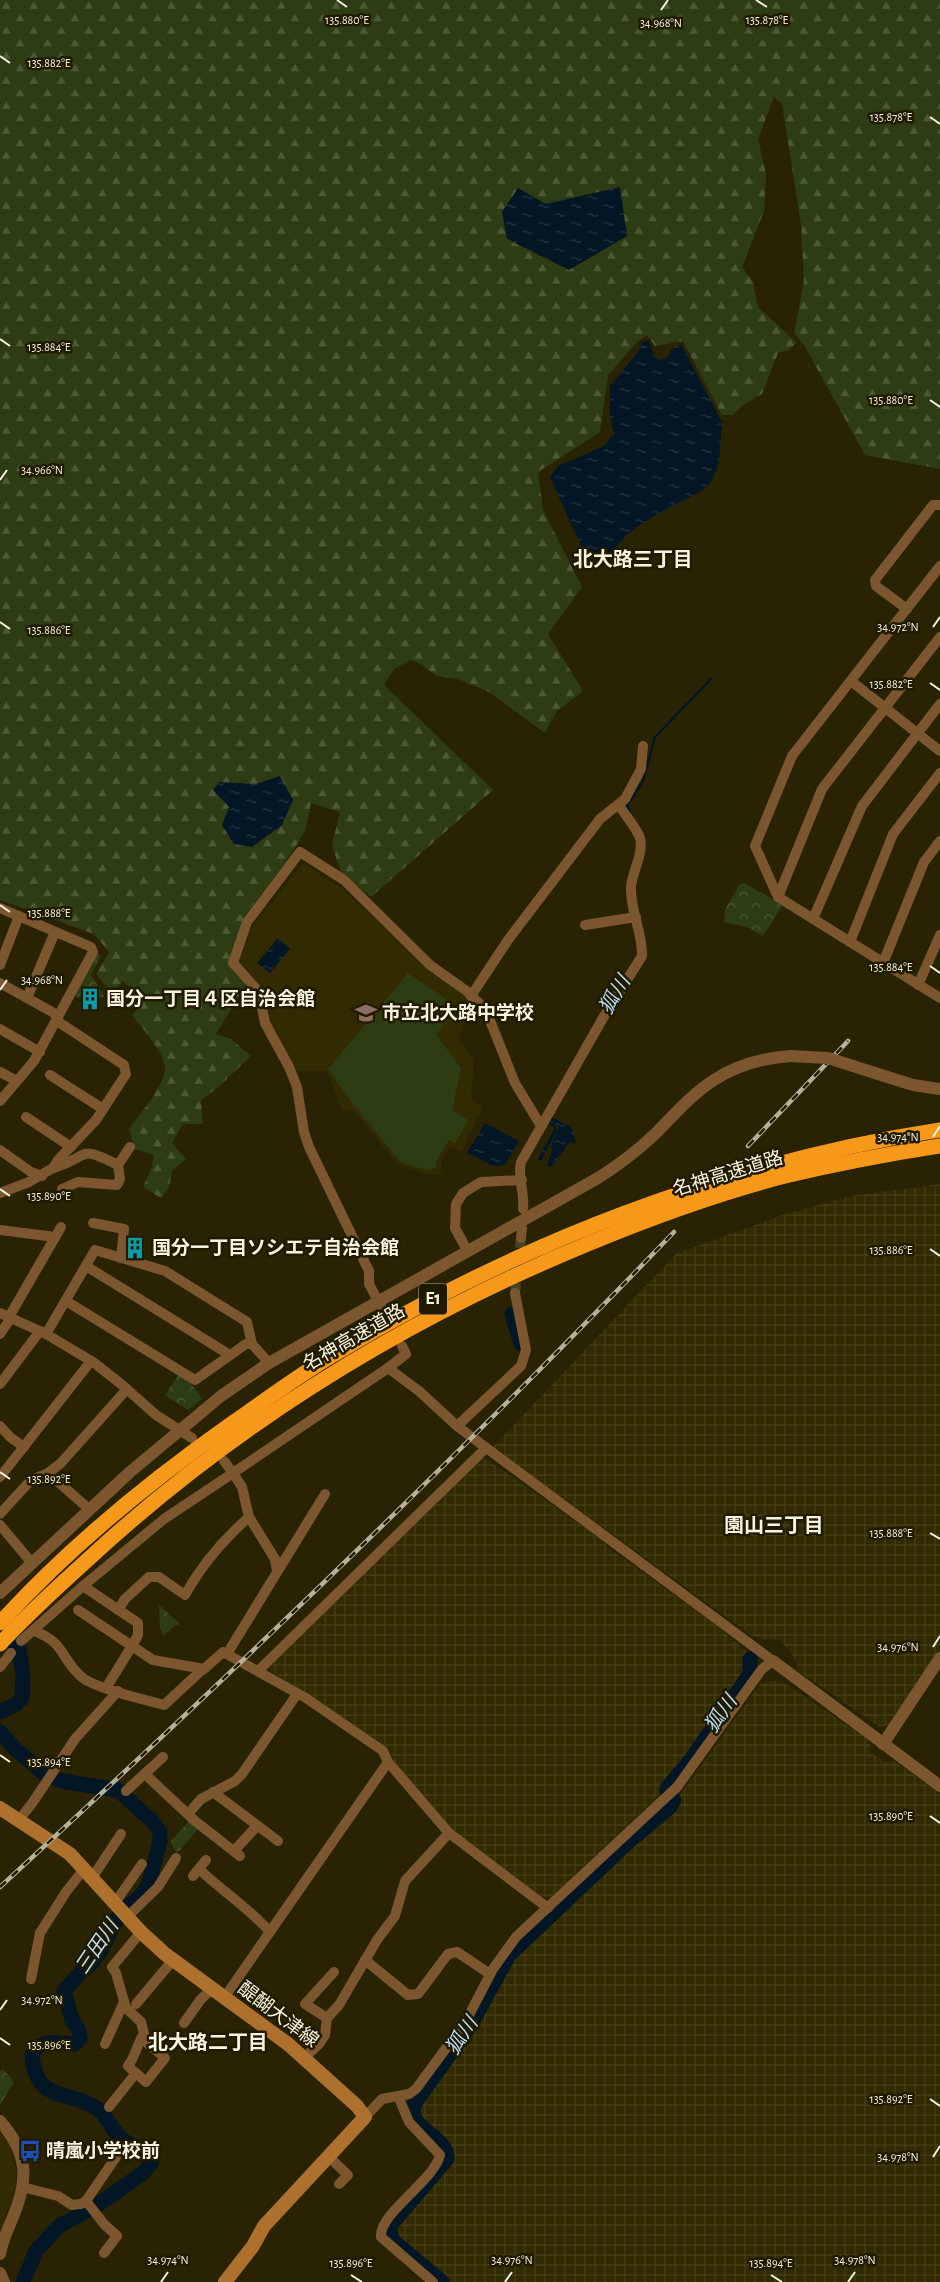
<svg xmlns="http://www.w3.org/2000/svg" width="940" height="2282" viewBox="0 0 940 2282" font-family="'Alegreya Sans','Noto Sans JP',sans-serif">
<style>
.built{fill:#322a00}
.industrial{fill:url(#industrial-grid)}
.forest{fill:url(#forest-firs)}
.park{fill:url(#park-crowns)}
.garden{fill:#2e3c14}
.water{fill:url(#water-ripples)}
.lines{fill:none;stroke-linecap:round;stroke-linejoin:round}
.stream{stroke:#021625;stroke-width:2.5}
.river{stroke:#021625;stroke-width:15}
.minor-tunnel{stroke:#494224;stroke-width:10;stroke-dasharray:10 5;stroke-linecap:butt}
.minor{stroke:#7b562f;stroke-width:10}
.tertiary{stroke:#7b562f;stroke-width:12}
.secondary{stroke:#ad712d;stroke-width:14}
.motorway{stroke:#f6991a;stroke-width:15}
.rail-casing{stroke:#b6b19b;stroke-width:4.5}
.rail{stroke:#201a00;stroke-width:2.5;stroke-dasharray:8;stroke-linecap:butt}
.tertiary-bridge{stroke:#7b562f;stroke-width:12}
.ticks{fill:none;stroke:#f6f3e1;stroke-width:2}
.labels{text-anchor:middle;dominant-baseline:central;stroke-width:5;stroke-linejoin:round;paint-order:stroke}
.shield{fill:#201a00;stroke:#b6b29e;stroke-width:1}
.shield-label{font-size:18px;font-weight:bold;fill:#f6f3e1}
.poi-label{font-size:19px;font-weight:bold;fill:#f6f3e1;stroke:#201a00;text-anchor:start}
.street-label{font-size:19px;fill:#f6f3e1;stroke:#201a00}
.neighbourhood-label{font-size:20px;font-weight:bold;fill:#f6f3e1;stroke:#201a00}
.water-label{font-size:20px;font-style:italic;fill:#baddf9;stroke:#201a00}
.ticks-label{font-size:12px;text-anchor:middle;fill:#f6f3e1;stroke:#201a00;stroke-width:5;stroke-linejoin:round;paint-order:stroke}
</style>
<defs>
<pattern id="industrial-grid" width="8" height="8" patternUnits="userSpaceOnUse" patternTransform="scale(1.25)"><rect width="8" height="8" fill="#322a00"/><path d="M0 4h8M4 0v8" fill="none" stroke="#463f19"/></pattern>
<pattern id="forest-firs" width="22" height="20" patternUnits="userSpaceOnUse" patternTransform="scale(1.25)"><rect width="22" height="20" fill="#2e3c14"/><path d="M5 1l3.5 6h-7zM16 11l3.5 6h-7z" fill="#4d5936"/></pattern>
<pattern id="park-crowns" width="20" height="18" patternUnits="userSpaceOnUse" patternTransform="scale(1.25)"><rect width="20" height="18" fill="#2e3c14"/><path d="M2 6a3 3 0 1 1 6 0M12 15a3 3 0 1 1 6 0" fill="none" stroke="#4d5936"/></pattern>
<pattern id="water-ripples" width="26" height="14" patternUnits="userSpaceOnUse" patternTransform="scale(1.25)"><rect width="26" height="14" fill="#021625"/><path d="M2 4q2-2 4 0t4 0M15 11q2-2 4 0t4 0" fill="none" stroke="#283844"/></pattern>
</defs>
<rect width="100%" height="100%" fill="#2a2303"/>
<g class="built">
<polygon points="303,863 343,889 429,971 467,995 471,1003 458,1039 474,1060 471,1100 483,1108 461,1152 450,1146 441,1161 441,1173 431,1175 398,1165 353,1110 342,1111 327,1071 294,1071 271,1032 261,990 238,964 252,927"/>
<polygon points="0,2133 10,2145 16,2170 16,2185 12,2200 0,2231"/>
</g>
<g class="industrial">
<polygon points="940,1184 940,1651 892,1722 889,1725 880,1727 798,1671 796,1667 797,1662 780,1639 764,1640 751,1635 493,1447 677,1253 789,1213 851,1196"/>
<polygon points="480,1458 488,1460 606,1543 606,1546 716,1625 746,1651 748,1671 663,1791 551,1897 542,1897 454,1831 398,1768 388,1749 318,1700 269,1670 270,1663"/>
<polygon points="780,1680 866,1738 871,1745 870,1752 885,1762 894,1761 940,1794 940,2282 448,2282 393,2237 391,2228 449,2160 450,2147 417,2116 418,2109 477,2022 497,1983 515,1957 667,1813 760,1684"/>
</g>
<path class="forest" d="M0,0H940V469L865,455L804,345L794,333L804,281L801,225L782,104L774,97L758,139L766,174L764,211L742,267L753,282L758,307L797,343L788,350L778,353L762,394L744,404L733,415H722L683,341L655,346L647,335L638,341L608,375L600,432L538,472L543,510L582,587L548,634L583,691L556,712L545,733L489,692L457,679L436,676L422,665L411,660L395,668L384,685L493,790L371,897L341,873L332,845L340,812L311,803L306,829L294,849L279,871L244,916L229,965L246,984L216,1034L231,1039L251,1056L217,1088L201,1100L203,1124H183L172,1143L186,1159L172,1171L169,1187L161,1198L143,1187L151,1170L154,1155L135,1149L129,1129C141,1112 161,1091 165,1070C167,1055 141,1027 132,1015L144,1000L123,981L112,994L96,974L109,952L94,934L0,900Z"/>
<g class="park">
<polygon points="744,883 783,905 763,936 747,927 724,922 725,910 739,885"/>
<polygon points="95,952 101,956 91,975 104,996 102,998 85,988 79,998 73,994"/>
<polygon points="178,1375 191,1383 202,1399 188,1410 165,1395"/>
<polygon points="159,1605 180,1624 176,1625 163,1636 160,1627"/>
<polygon points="189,1821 198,1829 179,1851 176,1852 170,1842"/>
<polygon points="3,2069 14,2082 0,2105 0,2071"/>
</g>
<polygon class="garden" points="408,973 453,1004 453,1011 436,1035 461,1068 452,1110 468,1120 455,1143 449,1140 436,1161 436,1168 428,1170 401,1163 353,1104 328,1069"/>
<g class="water">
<polygon points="620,187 627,236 569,270 507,239 502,212 518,188 546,204"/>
<path d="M649,340L654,357L660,360L667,358L671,350L681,344L722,422L719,460L716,471L711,482L703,490C680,503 647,517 628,534C619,541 613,555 602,557C593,560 588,554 582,548L550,477L558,466L604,446L614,433L610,417V386L638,352L642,342Z"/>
<polygon points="280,776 293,800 282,825 252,847 234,844 222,825 229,807 213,790 219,782 256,784"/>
<polygon points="278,938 290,949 270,973 257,963"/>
<polygon points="552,1117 571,1127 576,1143 570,1142 551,1167 547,1165 552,1151 551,1146 559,1127 550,1120"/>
<polygon points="549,1122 555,1124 557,1131 541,1161 537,1160 555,1128 548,1124"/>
<polygon points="485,1123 519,1141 505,1165 493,1166 467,1153"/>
</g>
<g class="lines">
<polyline class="stream" points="630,813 627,805 643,781 655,737 711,679"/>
<g class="river">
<polyline points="512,1314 521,1344"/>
<polyline points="0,1629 19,1648 23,1676 22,1698 15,1705 0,1712"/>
<path d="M0,1732L14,1748L46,1775L62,1781L118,1790L152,1821L160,1832V1842L148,1886L140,1896L119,1915L100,1952L91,1964L80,1973L64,1991L72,2020L78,2029L80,2038L75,2044C58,2044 41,2037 32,2054C35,2104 69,2089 98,2109C108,2117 112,2131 122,2139C133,2148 147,2148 152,2162L143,2173L96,2206L59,2226L36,2251L23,2282"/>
<polyline points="667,1791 667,1788 690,1761 750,1674 750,1659"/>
<path d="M442,2282L392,2240L389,2227L447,2159C449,2136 404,2129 415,2103L470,2026L509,1955L628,1842L669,1808L674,1800"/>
</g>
<polyline class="minor-tunnel" points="515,1293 521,1238"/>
<g class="minor">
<polyline points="940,566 792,756 755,846 778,897 940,998"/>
<polyline points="907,609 876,586 875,580 933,505 940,505"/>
<polyline points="851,681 940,751"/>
<polyline points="778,897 822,789 940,637"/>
<polyline points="0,908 91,947 93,952 34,1061 0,1101"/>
<polyline points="813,919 862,806 940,704"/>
<polyline points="585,925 636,917"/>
<polyline points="850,942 893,834 940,773"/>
<polyline points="883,963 924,862 940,841"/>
<polyline points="0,965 19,916"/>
<polyline points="0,983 54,1013 60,1023 124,1065 126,1074 96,1120 58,1160 53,1168 29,1182 0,1193"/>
<polyline points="918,985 940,935"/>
<polyline points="27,998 55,932"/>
<polyline points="0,1029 40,1052"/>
<polyline points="0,1072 17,1081"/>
<polyline points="50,1075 103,1109"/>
<polyline points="26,1117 71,1147"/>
<polyline points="541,1126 515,1083 485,1008 471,996 508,940 600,819 625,799 641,769 643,746"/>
<polyline points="0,1150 31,1172 42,1176"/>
<path d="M54,1168C91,1156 77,1144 118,1165"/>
<polyline points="62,1189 78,1182 117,1185 120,1179 118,1165 130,1147"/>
<path d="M523,1209C525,1192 517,1177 521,1162L603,1018L642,956C643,933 630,911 631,887C632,872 644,853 640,838C636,827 625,815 619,805"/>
<polyline points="93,1223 124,1229 121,1258"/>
<polyline points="0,1230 55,1237"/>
<polyline points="521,1238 522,1228"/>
<polyline points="468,1252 455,1228 456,1204 463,1193 481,1182 522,1180"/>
<polyline points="86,1266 230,1355"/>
<polyline points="66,1301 195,1380 246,1344 252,1344"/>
<polyline points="0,1313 46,1334 93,1362 121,1384 156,1415 192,1438"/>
<polyline points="385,1314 369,1284 369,1271 309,1147 304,1132 297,1087 289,1067 265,1023 259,992 233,963 247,922 300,852 344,880 430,965 468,992 471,996"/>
<polyline points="9,1317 61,1227"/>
<polyline points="0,1334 11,1318"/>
<polyline points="46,1334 95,1250 165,1271 247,1322 252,1344 269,1363"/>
<polyline points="388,1368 406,1354 402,1346"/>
<polyline points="0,1384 40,1331"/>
<polyline points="0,1426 10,1437 24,1447"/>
<polyline points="457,1426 521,1366 526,1350 515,1293"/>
<polyline points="224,1461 233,1473 388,1368 419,1391 457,1426 773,1661 762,1669 677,1787 516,1937 493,1969 466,2021 416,2089 409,2094 382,2099 365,2117"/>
<polyline points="48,1473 89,1509"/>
<polyline points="0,1477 91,1361"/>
<polyline points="0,1514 31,1480 48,1473 60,1464 127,1389"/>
<polyline points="0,1525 31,1562"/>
<polyline points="277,1571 275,1559 249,1517 242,1487 233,1473 164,1519 83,1586 138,1623 138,1635 132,1646 153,1660 204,1669 223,1652 306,1698 383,1751 388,1762 449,1833 548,1908"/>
<polyline points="78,1610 132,1646 106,1688"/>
<path d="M118,1610L125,1599L149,1577H159L185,1595C201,1566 224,1539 249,1517"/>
<path d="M34,1631C67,1643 60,1660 83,1678C95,1688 146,1700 164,1705L203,1669"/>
<polyline points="21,1641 83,1586"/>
<polyline points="227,1654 325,1494"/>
<polyline points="0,1667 11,1653"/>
<polyline points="258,1671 486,1448"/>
<polyline points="146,1775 195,1821 240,1856"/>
<polyline points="126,1791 163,1757"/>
<polyline points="213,1792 278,1841"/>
<polyline points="188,1814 201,1799 235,1781 242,1774 297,1694"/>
<polyline points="19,1820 33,1802 75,1739 118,1691"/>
<polyline points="234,1851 257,1826"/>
<path d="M199,1869C222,1891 249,1908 270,1932"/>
<polyline points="193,1876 206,1860"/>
<polyline points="92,1878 121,1834"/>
<polyline points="113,1902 119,1897 142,1864"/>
<polyline points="127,1917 158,1887 176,1858"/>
<path d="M141,1932L112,1967L116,1973L126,2008L141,2022L144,2034C136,2046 136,2055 128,2066L146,2082L165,2058L141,2038"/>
<polyline points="365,1960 408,1995 418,1994 448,1954 457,1952 490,1974"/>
<polyline points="31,1979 40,1933 66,1892 84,1869"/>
<polyline points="224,1998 388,1762"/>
<polyline points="136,2004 173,1960"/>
<polyline points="327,2018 305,2004 334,1972"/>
<polyline points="184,2023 201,1999 212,1989"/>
<polyline points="105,2044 124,2002"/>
<polyline points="304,2058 319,2044 325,2035 327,2018 339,2005 377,1940 395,1916 405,1881 449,1833"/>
<path d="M398,2096L409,2122L440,2155C434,2181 379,2213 381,2237L433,2282"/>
<polyline points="109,2107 136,2073"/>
<polyline points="328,2156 348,2175 339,2184"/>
<polyline points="22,2187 58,2196 72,2205 81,2204 86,2201 116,2157"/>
<polyline points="86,2201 104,2224 117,2236 104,2253"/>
</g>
<g class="tertiary">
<polyline points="878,1074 913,1085 940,1089"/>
<path d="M0,1593L130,1472L221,1396L269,1363L598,1178C619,1165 638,1150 655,1134C674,1115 692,1094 714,1080C737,1065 764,1058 790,1056"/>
<polyline points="773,1661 940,1786"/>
<polyline points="883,1744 940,1658"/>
<path d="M0,2121C28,2153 29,2179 13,2217C8,2229 2,2241 0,2254"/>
<polyline points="0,2273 4,2282"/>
</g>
<polyline class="secondary" points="0,1808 70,1854 141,1932 165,1954 288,2044 357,2106 365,2117 264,2226 253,2246 225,2282"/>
<g class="motorway">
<path d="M0,1623C69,1547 150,1481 234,1422C267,1399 299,1375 333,1355C519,1243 725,1163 940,1130"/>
<path d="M0,1644C33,1608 70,1576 106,1543C249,1415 412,1316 590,1243C653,1217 719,1193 785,1176C836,1164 888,1154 940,1146"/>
</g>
<g class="rail-casing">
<g id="rail">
<polyline points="748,1146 848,1041"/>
<path d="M0,1887C231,1675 457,1458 674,1232"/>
</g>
</g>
<use href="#rail" class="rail"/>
<polyline class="tertiary-bridge" points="790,1056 828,1058 878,1074"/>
</g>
<path class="ticks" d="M337,0L347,7M756,0L767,7M661,10L668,0M0,56L10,63M930,117L940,124M0,339L10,346M930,400L940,407M0,480L7,470M0,622L10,629M933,627L940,617M930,683L940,690M0,905L10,912M930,966L940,973M0,990L7,980M933,1137L940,1126M0,1189L10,1196M930,1249L940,1256M0,1472L10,1479M930,1533L940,1539M933,1647L940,1636M0,1755L10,1762M930,1816L940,1823M0,2010L7,2000M0,2038L10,2045M930,2099L940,2106M933,2157L940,2146M351,2275L362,2282M771,2275L782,2282M161,2282L168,2272M505,2282L512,2272M848,2282L855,2272"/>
<defs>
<g id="building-bare" transform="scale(1.725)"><path d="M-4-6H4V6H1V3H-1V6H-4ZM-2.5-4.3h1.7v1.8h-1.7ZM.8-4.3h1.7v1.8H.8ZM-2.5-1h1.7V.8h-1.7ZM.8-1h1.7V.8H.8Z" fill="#0f9aa8" stroke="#201a00" stroke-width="2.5" paint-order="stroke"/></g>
<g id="school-bare" transform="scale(1.725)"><path d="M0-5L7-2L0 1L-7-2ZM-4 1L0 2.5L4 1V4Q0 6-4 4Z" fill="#8d6e63" stroke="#201a00" stroke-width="2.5" paint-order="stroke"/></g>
<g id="bus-bare" transform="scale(1.725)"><path d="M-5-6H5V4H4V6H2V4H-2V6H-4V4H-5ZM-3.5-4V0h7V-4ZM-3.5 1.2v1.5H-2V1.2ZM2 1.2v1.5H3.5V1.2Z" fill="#1a4fb4" stroke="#201a00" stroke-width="2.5" paint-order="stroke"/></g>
</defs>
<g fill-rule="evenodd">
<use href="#building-bare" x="90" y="999"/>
<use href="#school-bare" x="366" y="1013"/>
<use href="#building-bare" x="135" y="1248"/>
<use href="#bus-bare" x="30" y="2151"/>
</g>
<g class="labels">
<rect class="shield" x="419" y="1283.5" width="28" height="31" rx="4"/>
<g class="shield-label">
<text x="433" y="1299">E1</text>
</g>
<g class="poi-label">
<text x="106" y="999">国分一丁目４区自治会館</text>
<text x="382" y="1013">市立北大路中学校</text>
<text x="152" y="1248">国分一丁目ソシエテ自治会館</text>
<text x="46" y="2151">晴嵐小学校前</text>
</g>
<g class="street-label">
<text transform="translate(728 1174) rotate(-17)">名神高速道路</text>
<text transform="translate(354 1338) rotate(-30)">名神高速道路</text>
<text transform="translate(278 2015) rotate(37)">醍醐大津線</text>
</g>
<g class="neighbourhood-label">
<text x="633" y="560">北大路三丁目</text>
<text x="774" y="1526">園山三丁目</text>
<text x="208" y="2043">北大路二丁目</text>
</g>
<g class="water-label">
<text transform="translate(615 995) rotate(-59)">狐川</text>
<text transform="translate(721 1714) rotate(-55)">狐川</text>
<text transform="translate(97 1947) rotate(-56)">三田川</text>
<text transform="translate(462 2036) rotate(-56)">狐川</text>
</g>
</g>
<g class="ticks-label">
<text x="347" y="24">135.880°E</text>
<text x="767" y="24">135.878°E</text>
<text x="661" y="27">34.968°N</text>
<text x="49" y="67">135.882°E</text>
<text x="891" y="121">135.878°E</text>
<text x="49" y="351">135.884°E</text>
<text x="891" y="404">135.880°E</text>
<text x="42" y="474">34.966°N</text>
<text x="898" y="631">34.972°N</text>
<text x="49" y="634">135.886°E</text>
<text x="891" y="688">135.882°E</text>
<text x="49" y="917">135.888°E</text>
<text x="891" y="971">135.884°E</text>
<text x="42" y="984">34.968°N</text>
<text x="898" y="1141">34.974°N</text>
<text x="49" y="1200">135.890°E</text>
<text x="891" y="1254">135.886°E</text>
<text x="49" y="1483">135.892°E</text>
<text x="891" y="1537">135.888°E</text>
<text x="898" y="1651">34.976°N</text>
<text x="49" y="1766">135.894°E</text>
<text x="891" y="1820">135.890°E</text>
<text x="42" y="2004">34.972°N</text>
<text x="49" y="2049">135.896°E</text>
<text x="891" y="2103">135.892°E</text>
<text x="898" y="2161">34.978°N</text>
<text x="168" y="2264">34.974°N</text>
<text x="512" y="2264">34.976°N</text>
<text x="855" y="2264">34.978°N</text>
<text x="351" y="2267">135.896°E</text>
<text x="771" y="2267">135.894°E</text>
</g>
</svg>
